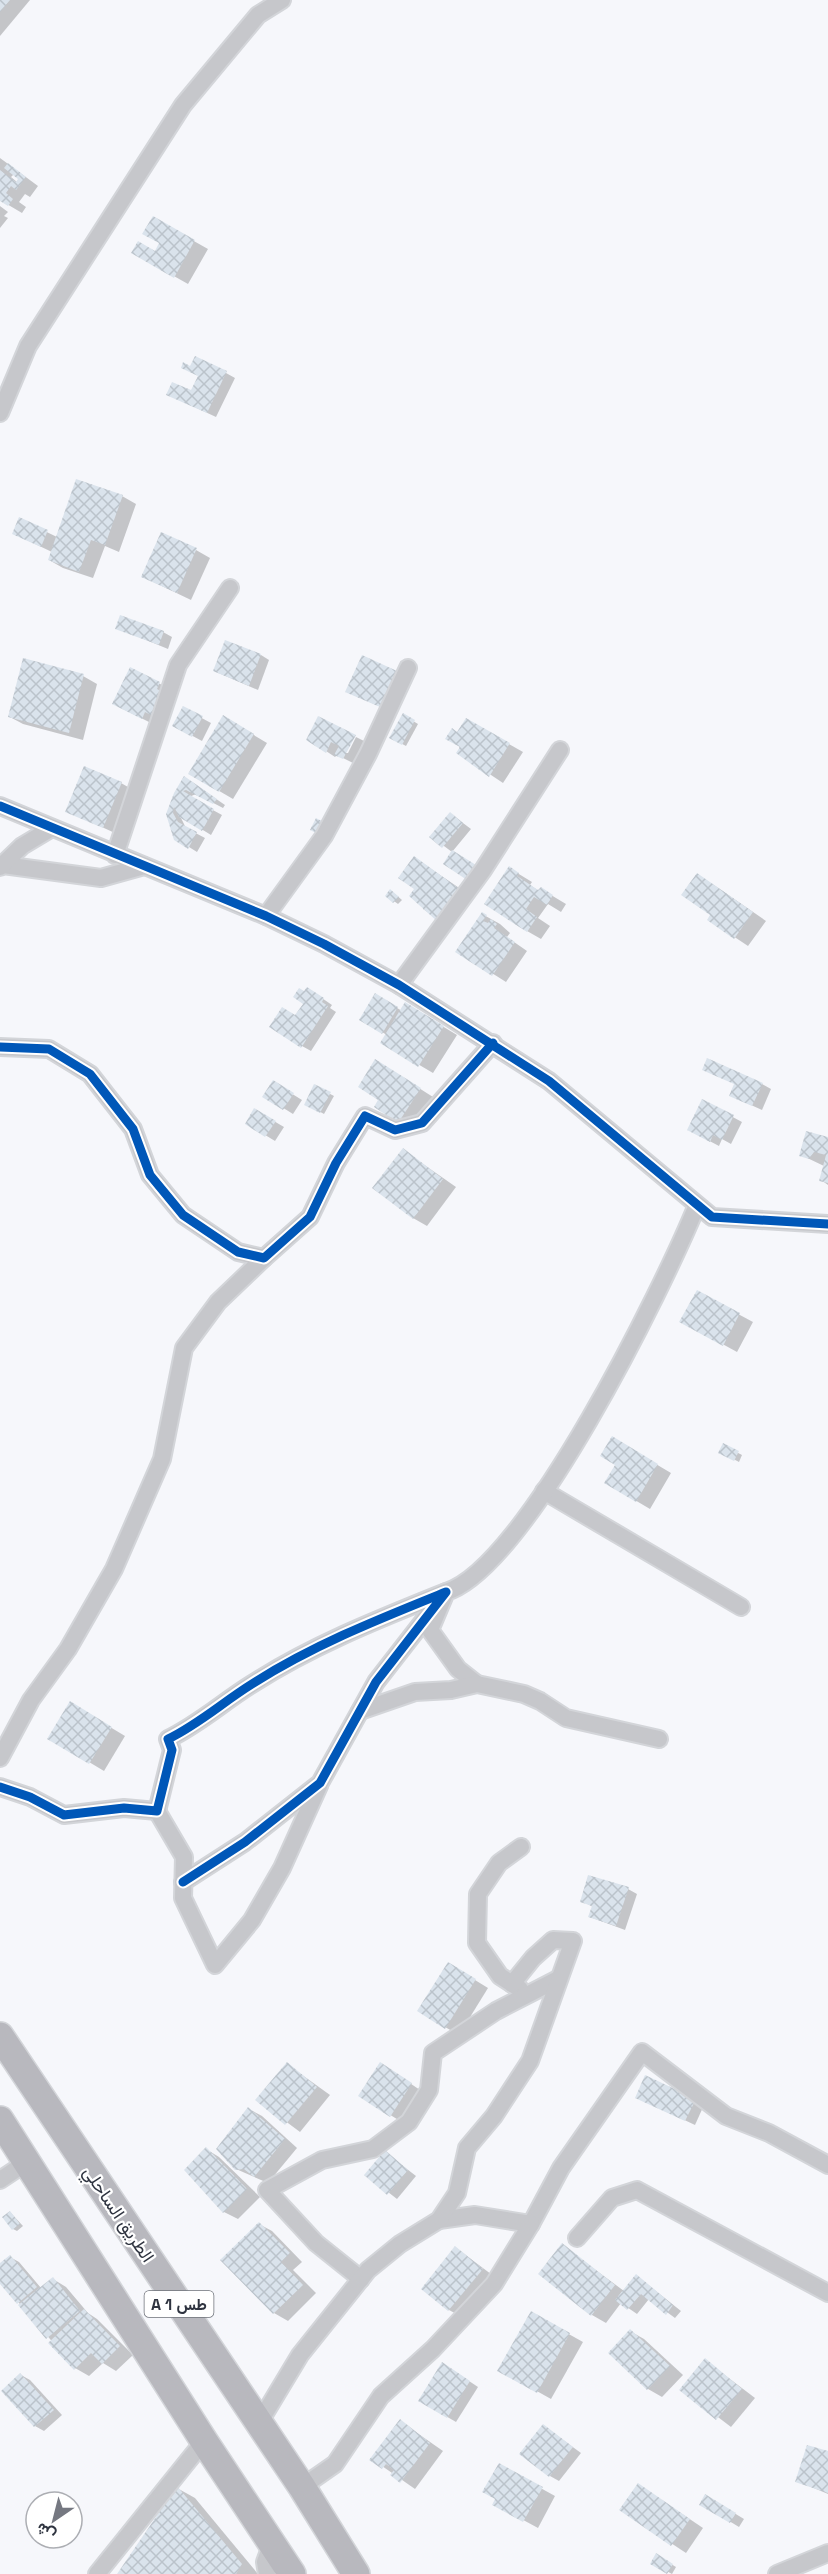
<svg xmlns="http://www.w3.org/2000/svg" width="828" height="2574" viewBox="0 0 828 2574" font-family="'Space Grotesk',Vazirmatn,sans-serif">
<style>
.shadow{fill:#0003;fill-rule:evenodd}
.building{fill:url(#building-cross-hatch)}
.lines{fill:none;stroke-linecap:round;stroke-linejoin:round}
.minor-casing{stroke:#d3d5d9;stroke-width:20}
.trunk-casing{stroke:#d3d5d9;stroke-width:30}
.minor{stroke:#c6c7cb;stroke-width:16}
.trunk{stroke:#b8b8be;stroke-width:27}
.cycleway-casing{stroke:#fff;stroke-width:13}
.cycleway{stroke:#0057b8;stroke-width:9}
.labels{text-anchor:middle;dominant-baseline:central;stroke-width:4.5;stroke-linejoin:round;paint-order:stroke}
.shield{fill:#fff;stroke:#6d7179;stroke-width:1.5}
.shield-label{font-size:16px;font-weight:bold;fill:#2f3440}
.street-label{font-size:18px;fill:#2f3440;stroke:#fff}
</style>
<defs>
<pattern id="building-cross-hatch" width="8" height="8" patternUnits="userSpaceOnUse" patternTransform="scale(1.5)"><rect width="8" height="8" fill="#dae3ec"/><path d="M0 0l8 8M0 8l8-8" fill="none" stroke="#bbc3cb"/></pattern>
</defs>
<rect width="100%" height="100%" fill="#f6f7fb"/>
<g class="shadow">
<polygon points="0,0 30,0 0,36"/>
<path d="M0,158L38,186L30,197L25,194L19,202L26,207L22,213L0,200ZM14,174L20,178L17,182L11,177Z"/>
<polygon points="0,206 8,212 4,216 8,218 0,228"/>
<polygon points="153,218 208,249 188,284 133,253 155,253 161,243"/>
<polygon points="191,368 226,373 235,378 216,417 177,399 192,392 200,376"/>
<polygon points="122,496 136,504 119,552 105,546 93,578 63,568 49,560 52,552 14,534 20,519 57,537"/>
<polygon points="196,550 210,558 191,600 143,577"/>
<polygon points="117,628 163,632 172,637 168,649"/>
<polygon points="261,655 269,660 258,690 214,671"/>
<polygon points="131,669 168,688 151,723 123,709"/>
<polygon points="396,672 405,677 390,711 356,696"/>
<polygon points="83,676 97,684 83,740 23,724 10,717"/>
<polygon points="183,708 211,723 202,741 174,726"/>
<polygon points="403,715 418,724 406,746 391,738"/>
<polygon points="224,717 267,743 233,799 190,774"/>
<polygon points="319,718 345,753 348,753 356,737 364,741 353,763 337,755 335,757 308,739"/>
<polygon points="466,720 523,752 503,783 458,753"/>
<polygon points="121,783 135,791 117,834 67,811"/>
<polygon points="193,783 225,805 223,808 196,794 189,797 222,815 211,835 180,816 186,828 205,838 197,852 189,847 168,814 175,794"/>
<polygon points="451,814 471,829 452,852 484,871 476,883 452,852 432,837"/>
<polygon points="415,858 474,898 452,928 423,909 425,907 416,889"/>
<polygon points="509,868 532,882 530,885 539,891 541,889 566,904 561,912 548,904 538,918 550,926 541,939 527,931"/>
<polygon points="711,883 766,921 748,946 709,920 712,915"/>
<polygon points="395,894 402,900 398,904 387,896"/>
<polygon points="482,914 500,924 510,933 507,937 527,951 506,982 457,951"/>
<polygon points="305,993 316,994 332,1005 330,1008 336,1012 311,1051 302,1046 296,1017 305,1003"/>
<polygon points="376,995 402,1011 419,1012 457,1035 433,1073 382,1043 387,1035 361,1020"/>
<polygon points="389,1069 433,1097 413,1129 399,1121"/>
<polygon points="273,1082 302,1100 293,1114 264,1096"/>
<polygon points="762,1084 771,1089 762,1110 740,1100"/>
<polygon points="315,1086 334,1096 324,1114 306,1104"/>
<polygon points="703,1101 742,1122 731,1144 722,1139 719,1146 698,1135"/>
<polygon points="255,1110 284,1127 275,1141 247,1124"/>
<polygon points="828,1138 828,1185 821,1180 824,1166 801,1155"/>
<polygon points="403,1150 456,1187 427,1226 413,1218"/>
<polygon points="697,1292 753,1322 737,1352 695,1329"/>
<polygon points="612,1438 671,1473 650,1509 606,1483 617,1464"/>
<polygon points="723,1445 742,1455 739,1462 720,1452"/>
<polygon points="70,1703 125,1736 104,1771 49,1738"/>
<polygon points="628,1889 637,1894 625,1930 590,1917 593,1907 582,1901"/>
<polygon points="462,1972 488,1988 459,2035 445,2027"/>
<polygon points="287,2064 330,2095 300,2132 257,2100"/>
<polygon points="389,2069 420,2090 400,2121 360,2096"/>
<polygon points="646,2077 704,2105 695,2125 646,2102"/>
<polygon points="249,2109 262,2116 297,2148 268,2183 236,2169"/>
<polygon points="206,2149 219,2157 260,2197 238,2219 224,2212"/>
<polygon points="385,2152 416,2176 397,2199 366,2175"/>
<polygon points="10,2212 23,2226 17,2231 13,2229"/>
<polygon points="259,2224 272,2231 302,2262 293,2270 316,2293 288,2321 274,2313 222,2260"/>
<polygon points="562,2245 624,2291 637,2276 681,2311 675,2318 649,2299 637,2314 621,2303 606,2323 592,2315"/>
<polygon points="456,2248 495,2277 462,2317 449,2310"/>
<polygon points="10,2257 19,2262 41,2288 53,2279 66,2287 88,2313 97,2319 133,2355 116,2371 103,2363 89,2376 75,2368 0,2281 0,2265"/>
<polygon points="531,2313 583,2342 551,2399 499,2370"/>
<polygon points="630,2331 644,2339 683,2375 662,2397 648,2389 610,2353"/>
<polygon points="705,2360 755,2398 731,2427 681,2389"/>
<polygon points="451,2369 478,2387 456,2422 420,2401"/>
<polygon points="21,2375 30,2380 62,2415 44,2431 35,2426 3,2391"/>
<polygon points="400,2421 443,2451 415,2489 372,2459"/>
<polygon points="544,2426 581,2453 559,2481 550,2476"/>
<polygon points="828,2453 828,2494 797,2481"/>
<polygon points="499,2465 555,2496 538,2528 494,2504 497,2499"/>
<polygon points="177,2488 195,2498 258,2574 119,2574"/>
<polygon points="651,2493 703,2528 686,2553 621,2510"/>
<polygon points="706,2496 744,2519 739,2527 701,2504"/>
<polygon points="656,2555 676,2567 672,2574 652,2563"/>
</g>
<g class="building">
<polygon points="0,0 10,0 0,12"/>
<polygon points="8,163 26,177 16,190 11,186 6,193 13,199 8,206 0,201 0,170 16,182 18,179 4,168"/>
<polygon points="153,216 195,240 174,278 131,253 138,241 155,251 159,243 142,234"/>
<polygon points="195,356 227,371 207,413 166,395 172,382 191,390 198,376 181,368 183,362 190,366"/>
<polygon points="76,479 123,495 105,545 91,540 79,572 48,560"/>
<polygon points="19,517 48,530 41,547 12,534"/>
<polygon points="161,532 197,548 177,593 141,577"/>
<polygon points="120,615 164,631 159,645 115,629"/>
<polygon points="225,640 261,654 249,686 213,671"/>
<polygon points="362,655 397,671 380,707 345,692"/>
<polygon points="23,658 84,674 69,733 8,717"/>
<polygon points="130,667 160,682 157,689 164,693 153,716 145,712 142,719 112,704"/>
<polygon points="183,706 203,716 192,737 172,726"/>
<polygon points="403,713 415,720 402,745 389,738"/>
<polygon points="223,715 254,734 219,792 188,774"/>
<polygon points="318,716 356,735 343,759 334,755 339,746 331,742 326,753 306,740"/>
<polygon points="466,718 510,743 489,777 456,753 460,747 445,739 452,728 457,732"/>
<polygon points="84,766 122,782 103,828 65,812"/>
<polygon points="184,776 217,799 213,804 186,790 183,791 214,809 202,831 179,817 174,807 173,813 178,822 197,832 188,849 174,840 166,814 174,793"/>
<polygon points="450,812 463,823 442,848 429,837"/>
<polygon points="316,818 325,823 318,834 310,830"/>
<polygon points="452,850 476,865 467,880 443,864"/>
<polygon points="414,856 461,890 438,922 409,896 414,889 398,878"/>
<polygon points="509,866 519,873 517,876 538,890 541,887 553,895 547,905 534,897 526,909 537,917 527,932 484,904"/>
<polygon points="697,873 753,912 734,939 707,920 710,915 681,895"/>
<polygon points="390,889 399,897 393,903 385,896"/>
<polygon points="482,912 487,915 483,921 488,923 491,919 497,924 494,928 515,942 492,976 455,952"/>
<polygon points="307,987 324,998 322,1002 328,1006 301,1048 269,1027 282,1007 295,1015 303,1004 293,997 299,988 304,991"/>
<polygon points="375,993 398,1007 382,1034 359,1020"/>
<polygon points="405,1002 444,1026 418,1067 380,1043"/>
<polygon points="707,1058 763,1083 752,1106 729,1096 734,1084 702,1070"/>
<polygon points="375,1059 421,1088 398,1123 374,1107 378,1100 358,1087"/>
<polygon points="273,1080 294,1093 283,1110 262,1097"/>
<polygon points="314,1084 331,1092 320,1113 304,1105"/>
<polygon points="702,1099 734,1115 722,1140 713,1135 710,1142 687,1130"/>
<polygon points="254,1108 276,1121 265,1137 245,1124"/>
<polygon points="806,1131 828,1137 828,1183 819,1181 826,1155 814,1152 809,1159 799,1156"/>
<polygon points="403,1148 443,1179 413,1219 372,1188"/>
<polygon points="697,1290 740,1313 723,1346 679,1322"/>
<polygon points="612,1436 658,1464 636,1502 604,1483 615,1465 600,1456"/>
<polygon points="723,1443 739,1451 734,1461 718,1453"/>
<polygon points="70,1701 112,1727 89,1764 47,1739"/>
<polygon points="588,1875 629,1887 616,1926 588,1917 592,1906 580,1902"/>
<polygon points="448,1962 476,1979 445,2029 417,2011"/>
<polygon points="287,2062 317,2087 285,2125 255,2100"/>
<polygon points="380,2062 412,2083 390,2117 358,2096"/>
<polygon points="645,2075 696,2099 685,2121 635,2098"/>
<polygon points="248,2107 285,2139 254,2177 244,2169 235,2170 216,2149"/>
<polygon points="206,2147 247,2189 223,2213 184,2170"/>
<polygon points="385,2150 408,2170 387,2195 364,2175"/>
<polygon points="10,2211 20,2224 12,2230 2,2217"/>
<polygon points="259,2222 290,2253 281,2262 303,2285 273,2314 220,2260"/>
<polygon points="562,2243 615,2285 591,2316 538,2274"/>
<polygon points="455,2246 483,2269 448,2311 421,2289"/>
<polygon points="10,2255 37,2287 17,2304 0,2284 0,2263"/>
<polygon points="636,2274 673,2305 666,2315 641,2294 627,2310 615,2300"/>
<polygon points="53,2277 80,2311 46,2339 18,2305"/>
<polygon points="84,2309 120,2346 102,2364 91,2353 74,2370 48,2343"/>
<polygon points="531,2311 570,2333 537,2393 497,2371"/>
<polygon points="630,2329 670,2366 647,2390 608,2353"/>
<polygon points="705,2358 742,2389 716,2420 679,2390"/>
<polygon points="442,2362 470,2381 447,2418 418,2401"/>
<polygon points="20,2373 54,2410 34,2427 1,2391"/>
<polygon points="400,2419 430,2443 400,2483 390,2475 394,2470 386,2464 382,2469 369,2460"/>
<polygon points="543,2424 573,2447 549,2477 519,2454"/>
<polygon points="807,2445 828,2451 828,2493 795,2482"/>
<polygon points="499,2463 543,2487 523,2522 492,2505 495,2499 482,2492"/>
<polygon points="638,2483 690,2519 671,2546 619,2510"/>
<polygon points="177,2486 242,2564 236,2574 117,2574"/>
<polygon points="705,2494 736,2513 730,2523 699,2505"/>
<polygon points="656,2553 673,2564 667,2574 650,2564"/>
</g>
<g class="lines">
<g class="minor-casing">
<g id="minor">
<polyline points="0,413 28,346 183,105 258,15 282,0"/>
<polyline points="0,806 266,916 324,944 399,985 549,1081 712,1217 828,1224"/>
<polyline points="115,855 178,665 230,588"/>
<polyline points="3,865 101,878 144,866"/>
<polyline points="0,867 22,846 52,828"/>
<polyline points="266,916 324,836 368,754 408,668"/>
<polyline points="399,985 483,870 560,750"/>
<polyline points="0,1047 49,1049 90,1074 133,1129 150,1175 183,1215 238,1252 264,1258 310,1217 336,1163 365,1116 395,1130 422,1123 493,1043"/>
<polyline points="544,1491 741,1607"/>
<path d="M477,1684L458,1669L430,1630L446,1592C526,1568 664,1286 697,1205"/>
<polyline points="360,1711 415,1692 451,1690 477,1684 524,1694 540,1701 566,1718 659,1739"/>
<polyline points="0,1758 31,1700 68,1649 114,1569 162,1459 184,1348 218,1302 264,1258"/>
<path d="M0,1787L30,1797L64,1815L124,1808L157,1811L172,1750L168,1739C199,1724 223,1702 252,1684C313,1645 379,1619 446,1592L376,1682L320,1783L245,1842L183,1882"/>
<polyline points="157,1811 184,1857 183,1898 215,1965 252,1920 282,1868 319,1786"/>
<polyline points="520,1989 500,1976 477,1943 478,1894 499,1863 521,1847"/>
<polyline points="0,2180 27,2162"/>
<polyline points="439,2220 475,2215 531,2224 561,2168 642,2052 726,2116 769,2133 828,2165"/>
<polyline points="577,2238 612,2198 637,2190 828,2293"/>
<polyline points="361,2279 316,2243 267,2190 322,2160 373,2149 409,2122 429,2090 433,2053 496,2011 558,1979"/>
<polyline points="259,2423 300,2355 368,2270 400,2244 439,2220 457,2193 467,2148 494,2116 530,2061 573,1941 553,1940 533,1958 512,1984"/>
<polyline points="302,2487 335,2464 381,2396 433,2349 494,2284 531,2224"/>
<polyline points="97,2574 204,2441"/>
<polyline points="267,2574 265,2562 272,2543"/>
<polyline points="777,2574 828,2553"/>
</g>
</g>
<g class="trunk-casing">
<g id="trunk">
<polyline points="0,2036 302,2487 356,2574"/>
<polyline points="0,2120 204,2441 292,2574"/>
</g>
</g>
<use href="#minor" class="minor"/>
<use href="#trunk" class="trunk"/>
<g class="cycleway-casing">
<g id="cycleway">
<polyline points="0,806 266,916 324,944 399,985 549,1081 712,1217 828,1224"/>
<polyline points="0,1047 49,1049 90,1074 133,1129 150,1175 183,1215 238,1252 264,1258 310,1217 336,1163 365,1116 395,1130 422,1123 493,1043"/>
<path d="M0,1787L30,1797L64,1815L124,1808L157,1811L172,1750L168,1739C199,1724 223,1702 252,1684C313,1645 379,1619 446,1592L376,1682L320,1783L245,1842L183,1882"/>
</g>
</g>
<use href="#cycleway" class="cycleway"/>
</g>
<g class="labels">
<rect class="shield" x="144.5" y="2291" width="69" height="26" rx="4.5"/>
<g class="shield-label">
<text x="179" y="2304">A 1 طس</text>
</g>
<g class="street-label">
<text transform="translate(119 2214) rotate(56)">الطريق الساحلي</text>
</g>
</g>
<g transform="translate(54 2520) rotate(215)"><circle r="28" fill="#ffffff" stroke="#acaeb3" stroke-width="1.5"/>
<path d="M0-4.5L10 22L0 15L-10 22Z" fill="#757881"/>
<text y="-9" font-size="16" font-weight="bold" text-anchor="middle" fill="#2f3440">ش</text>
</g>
</svg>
